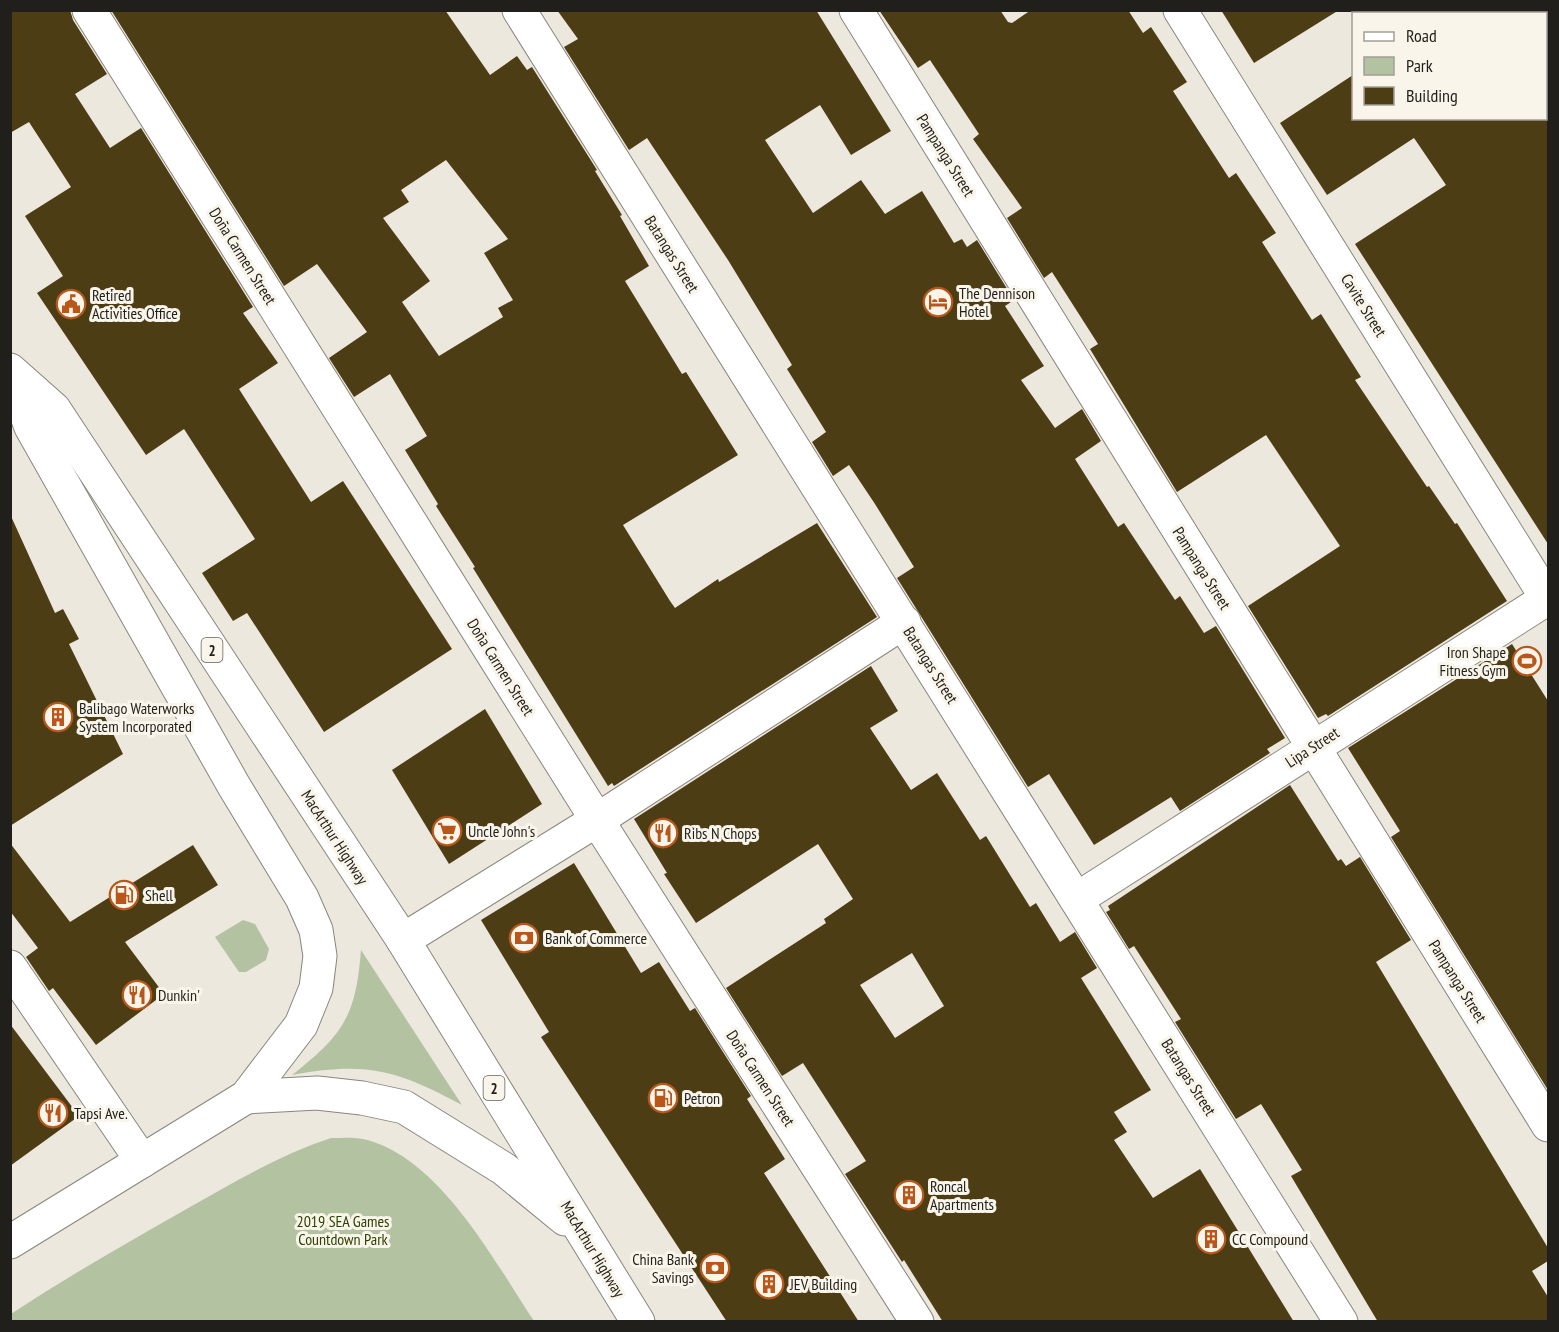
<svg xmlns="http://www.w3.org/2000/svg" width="1559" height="1332" viewBox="0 0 1559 1332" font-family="'PT Sans Narrow',sans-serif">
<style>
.green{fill:#b3c3a1}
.building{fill:#4c3d15;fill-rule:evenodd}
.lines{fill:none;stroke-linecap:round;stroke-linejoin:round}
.minor-casing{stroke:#8a867c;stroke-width:35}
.highway-casing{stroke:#8a867c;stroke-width:35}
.minor{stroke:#fff;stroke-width:33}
.highway{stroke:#fff;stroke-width:33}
.labels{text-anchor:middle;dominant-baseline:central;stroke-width:6;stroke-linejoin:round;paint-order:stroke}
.shield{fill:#faf5ea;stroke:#625f59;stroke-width:1.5}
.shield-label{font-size:15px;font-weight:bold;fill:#211f1b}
.street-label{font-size:16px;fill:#211f1b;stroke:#faf5ea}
.poi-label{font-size:16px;fill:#211f1b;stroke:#faf5ea;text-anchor:start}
.park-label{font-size:16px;fill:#2d4301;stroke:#faf5ea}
</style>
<rect width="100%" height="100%" fill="#ece8dd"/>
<g class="green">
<polygon points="243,920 255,924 269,949 266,960 246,972 239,972 215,937"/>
<path d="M361,950L462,1105C397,1070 366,1061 292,1075C343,1035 356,1016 361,950Z"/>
<path d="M331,1138C341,1138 353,1137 363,1139C439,1156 494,1261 534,1321H11V1314C67,1277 125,1244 183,1211C231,1184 279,1155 331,1138Z"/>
</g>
<g class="building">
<polygon points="10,10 70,10 73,20 107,74 75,94 110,148 141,128 253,307 243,313 278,363 239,389 311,502 343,481 452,649 324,732 247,613 233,621 202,573 255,539 184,429 146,455 37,293 63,276 25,216 71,187 29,122 10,133"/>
<path d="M111,10H445L490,75L517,56L527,70L532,67L597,170L595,171L622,215L620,216L649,266L625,281L682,374L686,372L738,455L623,525L670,601L675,608L718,579L719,582L817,523L877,617L614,786L612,783L608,786L473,568L475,567L436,506L438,504L405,450L427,436L390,374L354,397L329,358L367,332L317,264L284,286ZM446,160L508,239L484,253L513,300L498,308L503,317L439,356L402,302L430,281L383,218L409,202L401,190Z"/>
<polygon points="557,10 816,10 891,131 851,155 820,105 765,140 813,213 861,180 885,214 922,191 954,243 962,239 967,247 977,240 1014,300 1005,306 1044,366 1021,380 1055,428 1082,409 1101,441 1075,459 1118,527 1124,523 1175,600 1180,596 1204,633 1216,626 1285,738 1267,749 1270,753 1180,811 1171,797 1094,845 1049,774 1028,787 897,578 914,567 875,504 849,465 833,476 812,442 826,432 787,369 792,365 728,260 647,138 629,150 564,47 578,39"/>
<polygon points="879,10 1000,10 1008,22 1012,23 1031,10 1128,10 1143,33 1151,27 1187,82 1173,91 1229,178 1236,173 1276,233 1262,242 1312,320 1321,314 1361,377 1355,380 1427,487 1429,486 1455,524 1457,523 1507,601 1328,716 1326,714 1318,718 1248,606 1340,546 1266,435 1177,492 1090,349 1098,344 1052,272 1044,278 1007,218 1022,208 973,139 979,134 930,60 918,68"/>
<polygon points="1221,10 1339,10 1254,63"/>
<polygon points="1353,75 1353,118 1548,118 1548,544 1355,244 1446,185 1414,138 1327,195 1280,123"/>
<polygon points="10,514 55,613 63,609 79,639 69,644 123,754 10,826"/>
<polygon points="1512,644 1548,701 1548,1090 1391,837 1400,831 1348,748"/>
<path d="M871,666L898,711L870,728L911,790L937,773L980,840L986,836L1030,907L1036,903L1060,942L1075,932L1097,968L1081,978L1151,1090L1114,1112L1127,1132L1114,1140L1153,1198L1200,1169L1294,1322H943L904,1260L902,1262L845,1174L866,1161L803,1063L782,1076L726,988L826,923L824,919L853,899L818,844L696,923L664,874L667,873L634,819ZM912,953L944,1006L895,1038L860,985Z"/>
<polygon points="485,709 542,804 449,864 392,770"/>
<polygon points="1290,785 1338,861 1341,859 1346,866 1360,857 1411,940 1376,962 1548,1248 1548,1261 1532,1271 1548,1297 1548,1322 1378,1322 1291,1176 1302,1170 1261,1104 1236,1119 1175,1022 1181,1019 1134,946 1129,949 1106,912 1110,910 1108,906"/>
<polygon points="10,843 70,922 193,845 218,885 125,942 164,994 96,1045 53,988 49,991 26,957 38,948 10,911"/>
<polygon points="574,863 641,973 659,962 690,1011 695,1008 751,1096 747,1099 785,1159 764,1173 859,1322 727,1322 541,1037 549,1032 481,920"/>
<polygon points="10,1024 79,1116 10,1166"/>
</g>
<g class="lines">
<g class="minor-casing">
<g id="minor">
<polyline points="89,10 597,820 917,1322"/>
<polyline points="519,10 1341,1322"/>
<polyline points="856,10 1548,1125"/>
<polyline points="1180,10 1548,600"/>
<polyline points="1507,10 1509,14"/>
<polyline points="1546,72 1548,77"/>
<polyline points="1077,899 1548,598"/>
<polyline points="403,940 597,820 904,622"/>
<polyline points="10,967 142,1161"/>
</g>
</g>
<g class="highway-casing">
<g id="highway">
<polyline points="10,370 54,409 403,940 638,1322"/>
<polyline points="246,1097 317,1093 362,1098 404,1107 504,1169 565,1219"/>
<polyline points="10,1242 246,1097 301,1025 316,988 320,956 316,930 302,898 234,786 31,427 11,373"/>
</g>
</g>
<use href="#minor" class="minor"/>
<use href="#highway" class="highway"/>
</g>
<defs>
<g id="hotel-ring" transform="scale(1.5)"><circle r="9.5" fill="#faf5ea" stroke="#b9571b" stroke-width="1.5"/><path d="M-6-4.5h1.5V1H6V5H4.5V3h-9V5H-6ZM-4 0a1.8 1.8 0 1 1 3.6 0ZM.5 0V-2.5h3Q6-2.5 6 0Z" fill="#b9571b"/></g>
<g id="civic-ring" transform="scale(1.5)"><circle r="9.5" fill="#faf5ea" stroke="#b9571b" stroke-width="1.5"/><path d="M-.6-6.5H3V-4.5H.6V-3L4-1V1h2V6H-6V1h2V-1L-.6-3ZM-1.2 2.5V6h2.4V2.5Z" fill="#b9571b"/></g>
<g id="stadium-ring" transform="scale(1.5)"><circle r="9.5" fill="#faf5ea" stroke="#b9571b" stroke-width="1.5"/><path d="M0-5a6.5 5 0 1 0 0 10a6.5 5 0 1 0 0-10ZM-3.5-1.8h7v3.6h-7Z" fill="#b9571b"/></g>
<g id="building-ring" transform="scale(1.5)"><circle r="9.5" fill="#faf5ea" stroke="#b9571b" stroke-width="1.5"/><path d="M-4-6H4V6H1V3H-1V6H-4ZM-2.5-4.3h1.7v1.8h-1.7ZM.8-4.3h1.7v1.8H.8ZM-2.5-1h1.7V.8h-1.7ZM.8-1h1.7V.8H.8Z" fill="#b9571b"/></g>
<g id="supermarket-ring" transform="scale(1.5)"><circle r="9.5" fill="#faf5ea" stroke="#b9571b" stroke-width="1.5"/><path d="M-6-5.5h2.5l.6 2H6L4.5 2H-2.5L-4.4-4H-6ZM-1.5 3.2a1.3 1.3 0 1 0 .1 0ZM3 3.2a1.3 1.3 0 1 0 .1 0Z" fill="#b9571b"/></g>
<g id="restaurant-ring" transform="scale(1.5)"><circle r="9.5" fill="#faf5ea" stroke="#b9571b" stroke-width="1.5"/><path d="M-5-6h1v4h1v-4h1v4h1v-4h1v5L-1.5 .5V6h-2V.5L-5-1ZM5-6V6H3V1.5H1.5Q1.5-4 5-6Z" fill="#b9571b"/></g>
<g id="fuel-ring" transform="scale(1.5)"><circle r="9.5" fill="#faf5ea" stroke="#b9571b" stroke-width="1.5"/><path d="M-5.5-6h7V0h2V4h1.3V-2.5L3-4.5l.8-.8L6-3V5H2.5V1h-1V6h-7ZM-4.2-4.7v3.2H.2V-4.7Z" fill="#b9571b"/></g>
<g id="bank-ring" transform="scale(1.5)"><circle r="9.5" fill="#faf5ea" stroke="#b9571b" stroke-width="1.5"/><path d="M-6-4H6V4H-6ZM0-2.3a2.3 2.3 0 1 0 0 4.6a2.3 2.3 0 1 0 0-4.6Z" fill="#b9571b"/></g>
</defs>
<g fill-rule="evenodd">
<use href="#hotel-ring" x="938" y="302"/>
<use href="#civic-ring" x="71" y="304"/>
<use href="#stadium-ring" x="1527" y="661"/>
<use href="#building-ring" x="58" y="717"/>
<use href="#supermarket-ring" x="447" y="831"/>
<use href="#restaurant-ring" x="663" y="833"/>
<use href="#fuel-ring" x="124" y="895"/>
<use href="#bank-ring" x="524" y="938"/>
<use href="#restaurant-ring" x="137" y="995"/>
<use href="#fuel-ring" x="663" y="1098"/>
<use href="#restaurant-ring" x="53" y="1113"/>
<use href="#building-ring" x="909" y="1195"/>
<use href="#building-ring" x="1211" y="1239"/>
<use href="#bank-ring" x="715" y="1268"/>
<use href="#building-ring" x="769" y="1284"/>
</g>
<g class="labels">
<g class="shield">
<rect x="201.5" y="638" width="21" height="24" rx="4.5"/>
<rect x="483.5" y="1076" width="21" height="24" rx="4.5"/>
</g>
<g class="shield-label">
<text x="212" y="650">2</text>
<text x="494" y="1088">2</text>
</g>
<g class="street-label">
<text transform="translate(946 155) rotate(58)">Pampanga Street</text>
<text transform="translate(672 254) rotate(58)">Batangas Street</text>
<text transform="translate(243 256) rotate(58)">Doña Carmen Street</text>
<text transform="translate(1364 305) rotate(58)">Cavite Street</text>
<text transform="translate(1202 568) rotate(58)">Pampanga Street</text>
<text transform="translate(931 665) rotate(58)">Batangas Street</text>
<text transform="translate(501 667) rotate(58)">Doña Carmen Street</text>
<text transform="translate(1312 747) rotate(-33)">Lipa Street</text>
<text transform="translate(335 837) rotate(57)">MacArthur Highway</text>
<text transform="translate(1458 981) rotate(58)">Pampanga Street</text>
<text transform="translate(1189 1077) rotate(58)">Batangas Street</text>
<text transform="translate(761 1078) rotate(57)">Doña Carmen Street</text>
<text transform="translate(593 1249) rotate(59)">MacArthur Highway</text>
</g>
<g class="poi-label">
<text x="959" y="293">The Dennison<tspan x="959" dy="18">Hotel</tspan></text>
<text x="92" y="295">Retired<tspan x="92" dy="18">Activities Office</tspan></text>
<text x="1506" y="652" text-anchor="end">Iron Shape<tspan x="1506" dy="18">Fitness Gym</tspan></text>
<text x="79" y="708">Balibago Waterworks<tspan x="79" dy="18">System Incorporated</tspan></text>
<text x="468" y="831">Uncle John's</text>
<text x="684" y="833">Ribs N Chops</text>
<text x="145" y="895">Shell</text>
<text x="545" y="938">Bank of Commerce</text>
<text x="158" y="995">Dunkin'</text>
<text x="684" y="1098">Petron</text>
<text x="74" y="1113">Tapsi Ave.</text>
<text x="930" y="1186">Roncal<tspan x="930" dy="18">Apartments</tspan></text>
<text x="1232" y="1239">CC Compound</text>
<text x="694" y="1259" text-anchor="end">China Bank<tspan x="694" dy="18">Savings</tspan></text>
<text x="790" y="1284">JEV Building</text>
</g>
<g class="park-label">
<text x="343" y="1221">2019 SEA Games<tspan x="343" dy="18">Countdown Park</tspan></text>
</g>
</g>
<rect width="1559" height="1332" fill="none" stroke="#211f1b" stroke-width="24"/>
<rect x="1352" y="12" width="195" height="108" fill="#faf5ea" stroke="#a39f97" stroke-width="1.5"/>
<rect x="1364" y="32" width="30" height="9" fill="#ffffff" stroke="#a39f97" stroke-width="1.5"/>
<text x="1406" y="42" font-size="18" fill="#211f1b">Road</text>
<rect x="1364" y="57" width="30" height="18" fill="#b3c3a1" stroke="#a39f97" stroke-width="1.5"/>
<text x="1406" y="72" font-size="18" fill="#211f1b">Park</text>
<rect x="1364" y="87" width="30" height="18" fill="#4c3d15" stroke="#a39f97" stroke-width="1.5"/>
<text x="1406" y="102" font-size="18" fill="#211f1b">Building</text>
</svg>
